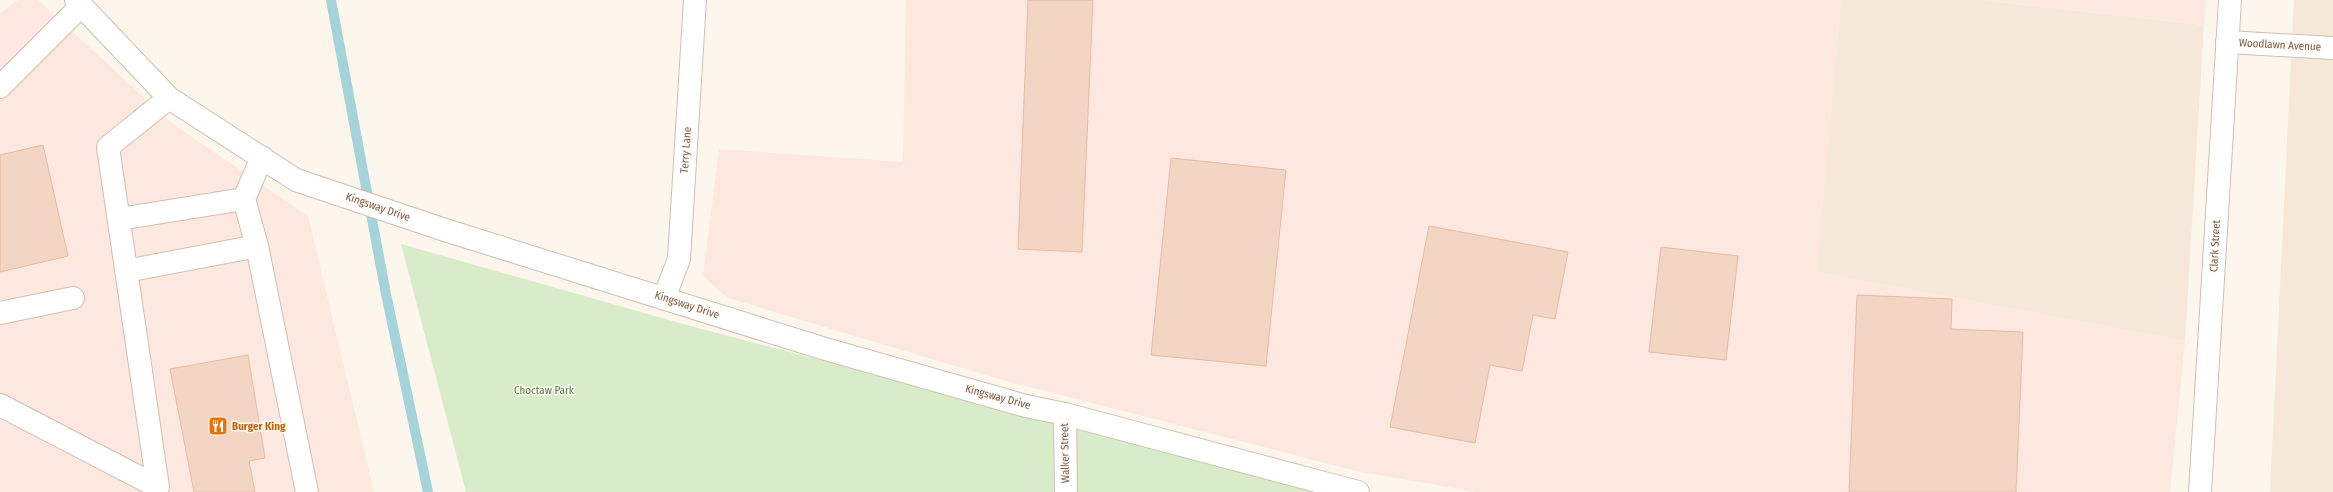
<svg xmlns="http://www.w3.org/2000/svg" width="2333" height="492" viewBox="0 0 2333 492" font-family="'Fira Sans Condensed',sans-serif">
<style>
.residential{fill:#f5e8da}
.commercial{fill:#fde8e0}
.green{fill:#d8ecc9}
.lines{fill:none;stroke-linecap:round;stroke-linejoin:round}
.stream{stroke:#a5d3da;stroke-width:10}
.building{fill:#f3d5c3;stroke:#e6bba3}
.minor-casing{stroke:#d1beb0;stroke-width:24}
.minor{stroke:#fff;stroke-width:22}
.labels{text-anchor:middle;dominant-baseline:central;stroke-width:3;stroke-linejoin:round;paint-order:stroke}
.street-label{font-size:11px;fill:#7a5c4d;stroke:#fffaf3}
.park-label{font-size:11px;fill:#537a41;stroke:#fffaf3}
.food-label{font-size:11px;font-weight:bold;fill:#c56008;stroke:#fffaf3;text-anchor:start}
</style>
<rect width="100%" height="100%" fill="#fdf6ec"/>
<g class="residential">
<polygon points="1841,0 1980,0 2204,25 2185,341 1816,272"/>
<polygon points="2294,0 2333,0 2333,492 2270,492"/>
</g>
<g class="commercial">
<polygon points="18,0 38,0 173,124 308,216 374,492 0,492 0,13"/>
<polygon points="906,0 1841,0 1817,272 2185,341 2170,492 1476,492 1361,472 995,378 728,298 703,276 719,149 903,162"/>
<polygon points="1980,0 2206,0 2204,25"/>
</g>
<polygon class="green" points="401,244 683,324 1123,440 1365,492 466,492"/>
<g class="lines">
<polyline class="stream" points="331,0 386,294 428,492"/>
</g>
<g class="building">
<polygon points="1028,0 1093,0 1082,252 1018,249"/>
<polygon points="43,145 68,256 0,272 0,155"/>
<polygon points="1171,158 1286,170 1266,366 1151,355"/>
<polygon points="1429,226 1568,252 1555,319 1533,315 1522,371 1490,365 1475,443 1390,427"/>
<polygon points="1661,247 1738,256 1726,360 1649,352"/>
<polygon points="1857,295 1952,299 1951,329 2023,332 2016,492 1849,492"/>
<polygon points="248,355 265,458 249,461 255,492 194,492 170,369"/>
</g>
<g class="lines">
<g class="minor-casing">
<g id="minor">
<polyline points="76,0 169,98 296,180 445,230 822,348 1026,406 1065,414 1358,492"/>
<polyline points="2227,42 2333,48"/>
<polyline points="0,87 81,6"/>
<polyline points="262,157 244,199 257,246 307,492"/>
<polyline points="119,219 244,199"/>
<polyline points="126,271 257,246"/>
<polyline points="664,298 679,259 695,0"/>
<polyline points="0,313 73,298"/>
<polyline points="0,405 158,487 108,147 169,98"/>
<polyline points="1065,414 1066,492"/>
<polyline points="2200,492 2230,0"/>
</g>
</g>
<use href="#minor" class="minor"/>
</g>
<defs>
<g id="restaurant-square" transform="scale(1)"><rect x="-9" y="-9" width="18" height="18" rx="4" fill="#e8710a" stroke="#fffaf3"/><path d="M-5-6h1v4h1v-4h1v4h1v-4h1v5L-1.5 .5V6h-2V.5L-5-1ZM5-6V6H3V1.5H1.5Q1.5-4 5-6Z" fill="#fff"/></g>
</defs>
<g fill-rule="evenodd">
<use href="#restaurant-square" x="218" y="426"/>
</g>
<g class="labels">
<g class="street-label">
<text transform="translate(2280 45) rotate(3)">Woodlawn Avenue</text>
<text transform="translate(686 150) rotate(-86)">Terry Lane</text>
<text transform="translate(378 207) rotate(19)">Kingsway Drive</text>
<text transform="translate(2215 246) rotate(-87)">Clark Street</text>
<text transform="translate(687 305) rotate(18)">Kingsway Drive</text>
<text transform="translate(998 397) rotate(15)">Kingsway Drive</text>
<text transform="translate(1065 453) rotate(-91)">Walker Street</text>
</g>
<g class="park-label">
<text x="544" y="390">Choctaw Park</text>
</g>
<g class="food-label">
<text x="232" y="426">Burger King</text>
</g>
</g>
</svg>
